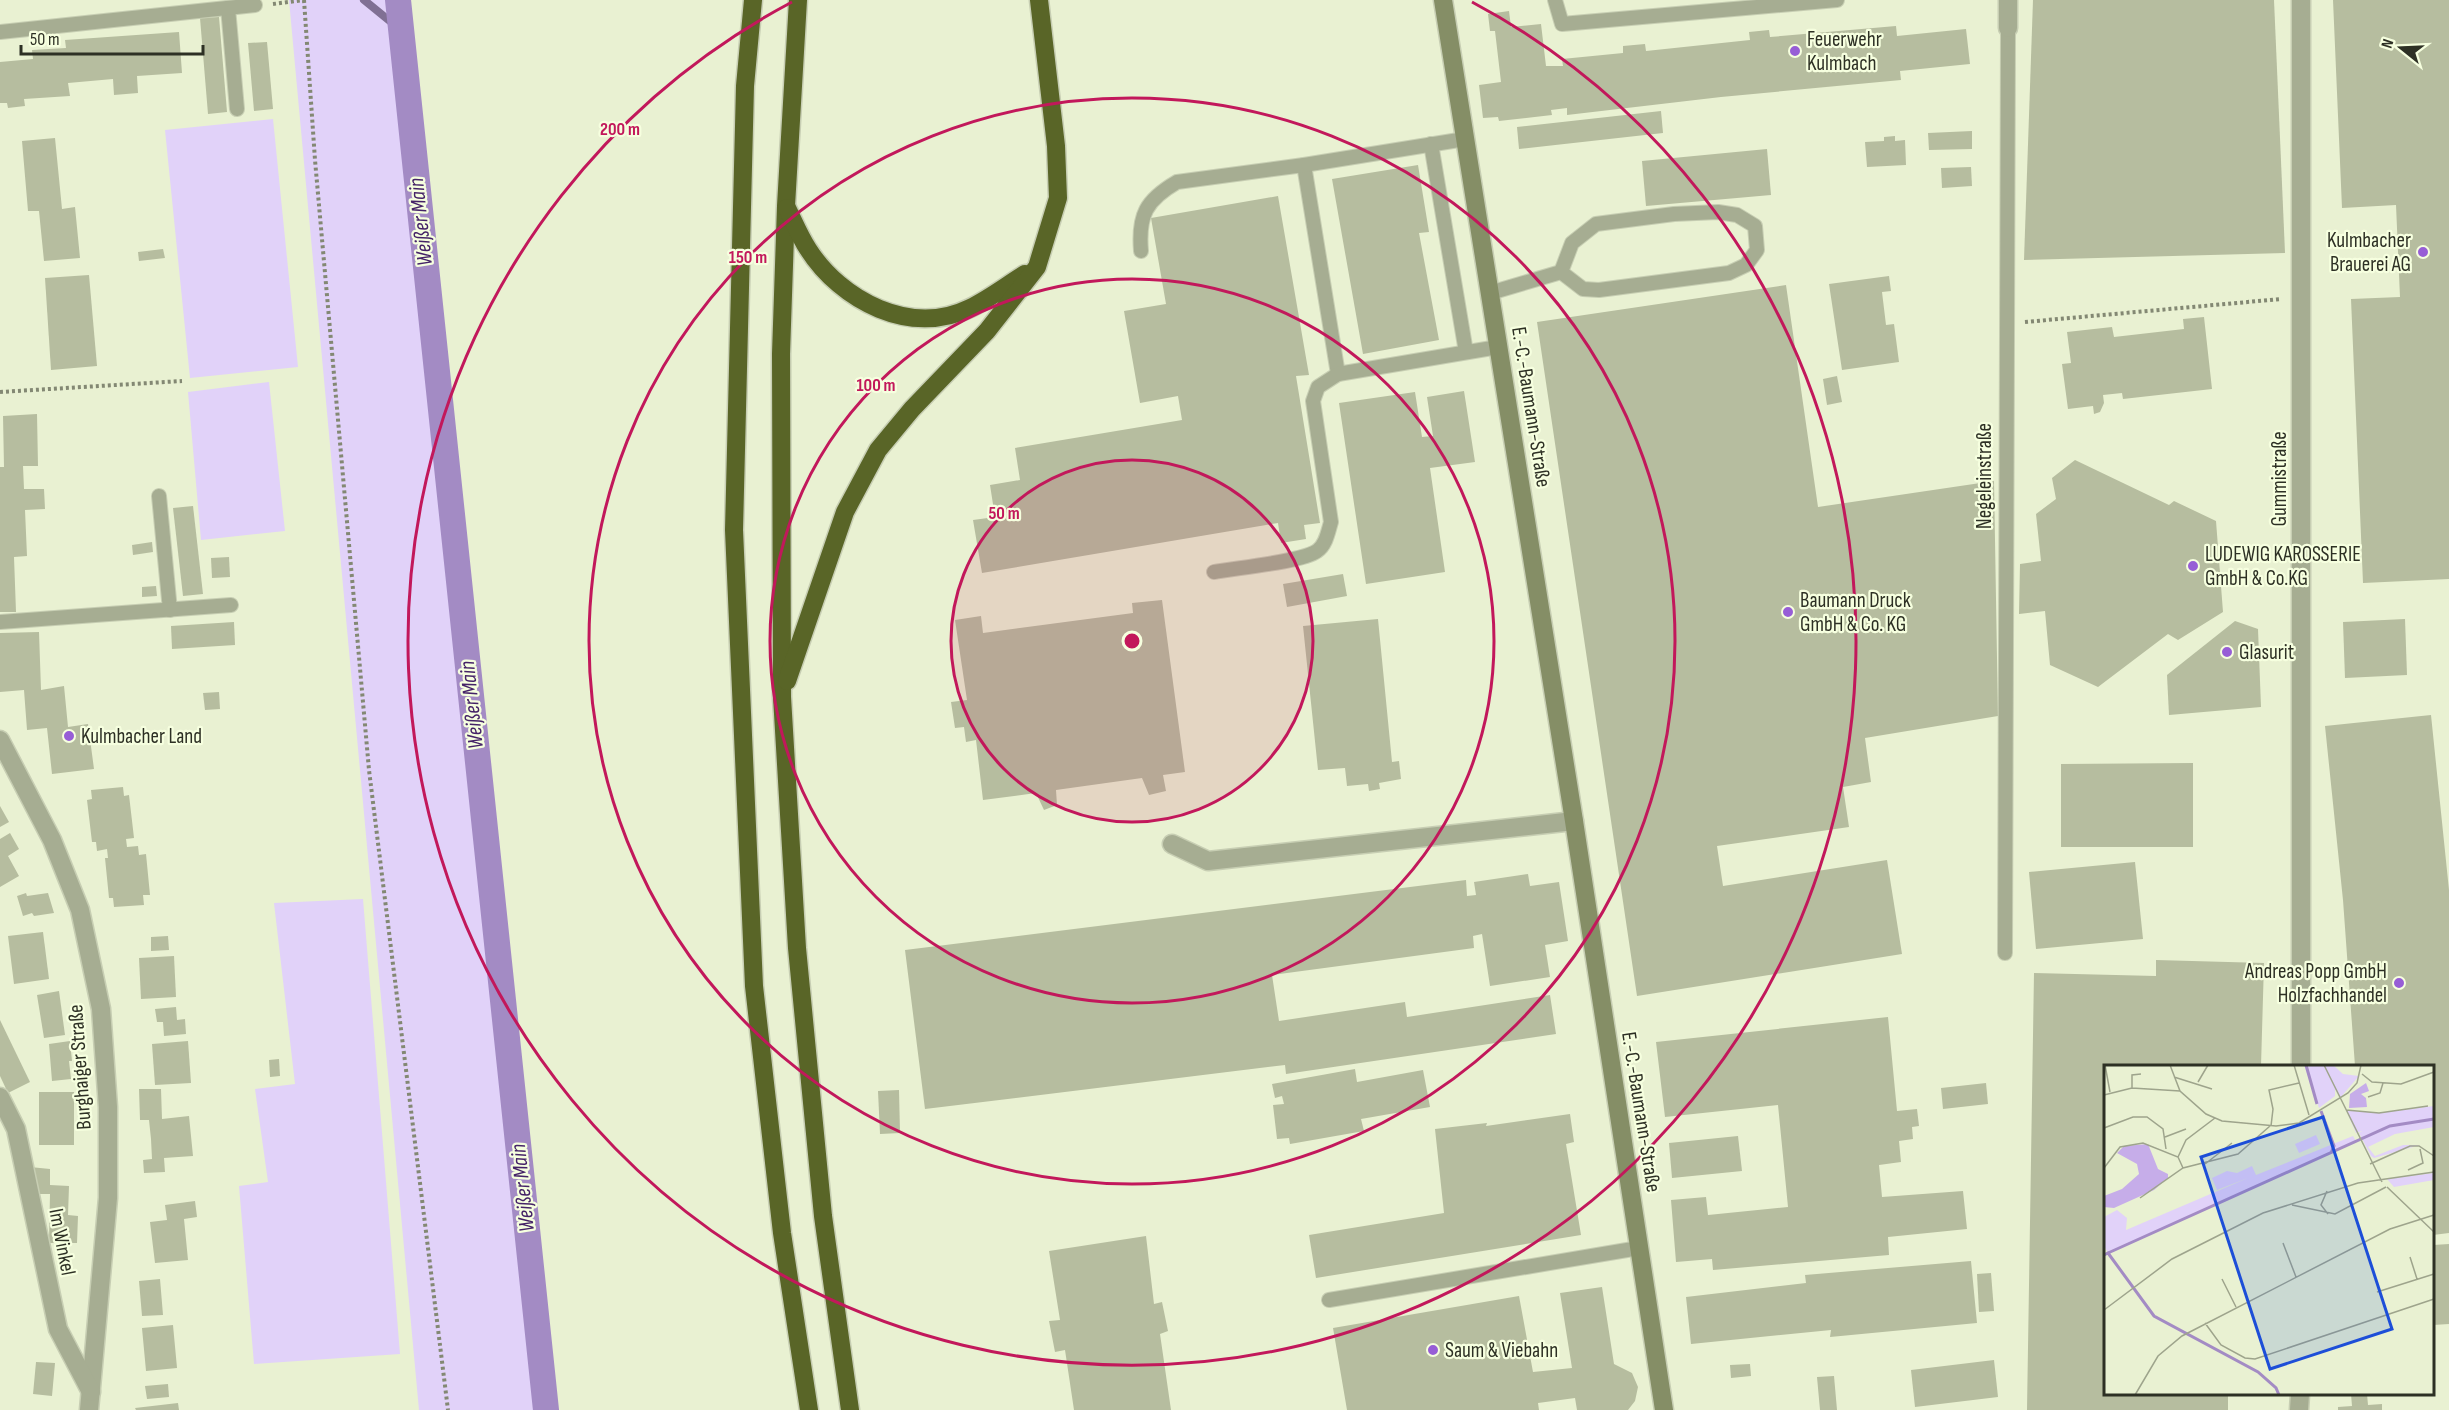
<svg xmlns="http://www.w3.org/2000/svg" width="2449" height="1410" viewBox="0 0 2449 1410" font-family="'Sofia Sans Condensed',sans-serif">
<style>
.green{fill:#e1d2f9}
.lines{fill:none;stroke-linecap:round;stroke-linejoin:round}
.stream{stroke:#807094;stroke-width:8}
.canal{stroke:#a38bc4;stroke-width:26}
.building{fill:#b6bd9f}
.lane-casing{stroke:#c7ceb3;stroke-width:16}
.street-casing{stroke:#c7ceb3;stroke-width:21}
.secondary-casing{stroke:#c7ceb3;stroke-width:21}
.highway-casing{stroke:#c7ceb3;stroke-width:21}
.path{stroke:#838873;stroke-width:4;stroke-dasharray:3 3;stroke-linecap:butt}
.lane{stroke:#a6ad92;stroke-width:14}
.street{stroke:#a6ad92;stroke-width:18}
.secondary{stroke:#858e66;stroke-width:18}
.highway{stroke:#596527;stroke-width:18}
.ring{fill:none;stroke:#c2185b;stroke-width:3}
.poi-dot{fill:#975ed6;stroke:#f6ffdf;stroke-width:2}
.labels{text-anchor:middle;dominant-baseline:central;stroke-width:4.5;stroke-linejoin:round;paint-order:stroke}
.poi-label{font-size:21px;fill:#2d3024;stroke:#f6ffdf;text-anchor:start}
.street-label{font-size:21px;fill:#2d3024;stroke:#f6ffdf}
.water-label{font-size:22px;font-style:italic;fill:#442267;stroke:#f6ffdf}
.inset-river{fill:none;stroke:#a38bc4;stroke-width:3}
.inset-road{fill:none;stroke:#9ea48c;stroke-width:1.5}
.view{fill:#1d4ed8;fill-opacity:0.15;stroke:#1d4ed8;stroke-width:3}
.inset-edge{fill:none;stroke:#2d3024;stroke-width:3}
.centre{fill:#c2185b;stroke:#f6ffdf;stroke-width:3}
.ring-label{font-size:18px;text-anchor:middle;font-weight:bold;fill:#c2185b;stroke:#f6ffdf;stroke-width:4.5;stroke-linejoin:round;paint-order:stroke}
</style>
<rect width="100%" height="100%" fill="#e9f1d2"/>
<g class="green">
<polygon points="289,0 391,0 544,1410 419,1410"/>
<polygon points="273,119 298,367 190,378 165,130"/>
<polygon points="269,382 285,531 201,540 188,392"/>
<polygon points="363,899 400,1354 254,1364 239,1186 268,1182 255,1089 295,1084 274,903"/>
</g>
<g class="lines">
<polyline class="stream" points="364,0 402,31"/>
<polyline class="canal" points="398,0 546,1410"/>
</g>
<g class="building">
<polygon points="2033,0 2274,0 2285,253 2024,260"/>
<polygon points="2333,0 2449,0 2449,579 2363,583 2351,299 2400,297 2396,205 2342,208"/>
<polygon points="1509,11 1511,27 1541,24 1546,66 1563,66 1562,59 1623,53 1623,46 1645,44 1646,51 1750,40 1749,32 1769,30 1770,37 1896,26 1897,36 1966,29 1970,64 1900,71 1901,80 1721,97 1567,115 1567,108 1551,110 1552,115 1499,121 1498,117 1483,118 1479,85 1501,82 1495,31 1490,31 1488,14"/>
<polygon points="219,17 227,112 208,114 200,18"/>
<polygon points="179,32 182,73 137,76 138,93 114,95 113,79 68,83 70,96 24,99 25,106 8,108 7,103 0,103 0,62 33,59 32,50 66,48 65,40"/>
<polygon points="267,42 273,109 254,111 248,43"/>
<polygon points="1661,111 1663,133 1519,149 1517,127"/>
<polygon points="1972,131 1972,149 1929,150 1928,133"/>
<polygon points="1895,136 1895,141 1905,140 1906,165 1867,167 1865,142 1884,141 1884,137"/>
<polygon points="55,138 62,209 75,207 80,258 44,261 39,211 28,211 22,141"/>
<polygon points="1767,149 1771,195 1646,206 1642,161"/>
<polygon points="1418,165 1429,232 1419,233 1439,340 1363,354 1332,179"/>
<polygon points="1971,167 1972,186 1942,188 1941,168"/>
<polygon points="1278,196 1309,375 1296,376 1320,523 1304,525 1306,539 1281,543 1278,523 982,573 973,520 995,517 990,485 1020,480 1015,448 1182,420 1178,396 1140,403 1124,311 1166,304 1151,218"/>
<polygon points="163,249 165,258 139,261 138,252"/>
<polygon points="89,275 97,366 51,370 45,278"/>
<polygon points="1889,276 1891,291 1882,292 1886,325 1894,324 1899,362 1842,370 1829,284"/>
<polygon points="1786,285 1818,507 1994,481 1998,716 1865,738 1871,782 1843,787 1849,827 1717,846 1723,886 1887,860 1902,954 1637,996 1537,322"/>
<polygon points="2204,317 2212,389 2123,399 2122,393 2103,395 2104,403 2100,412 2094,414 2093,406 2068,409 2062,364 2071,363 2067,332 2112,327 2114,337 2184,329 2183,319"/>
<polygon points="1837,376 1842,402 1827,405 1823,379"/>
<polygon points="1464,391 1475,462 1430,468 1445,572 1366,584 1339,403 1415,392 1422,437 1433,436 1427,397"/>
<polygon points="37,414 38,466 23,466 24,489 44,489 45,509 25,510 27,556 14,557 16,612 0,612 0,467 4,467 3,416"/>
<polygon points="2075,460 2169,505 2174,501 2216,521 2223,612 2178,640 2168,634 2098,687 2050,665 2045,611 2019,614 2020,564 2041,561 2036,514 2056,499 2052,478"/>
<polygon points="193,506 203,594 183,596 173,508"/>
<polygon points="152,542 153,552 133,555 132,545"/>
<polygon points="229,557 230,577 212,578 211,558"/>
<polygon points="1343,574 1347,596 1287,607 1283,584"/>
<polygon points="156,586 157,596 142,597 142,587"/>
<polygon points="1162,600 1185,772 1163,775 1166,791 1149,795 1142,778 1056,790 1057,805 1044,810 1036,793 983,800 976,740 966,742 964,727 955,728 951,702 967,700 955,620 981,616 983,633 1133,613 1132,603"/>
<polygon points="1378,619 1392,762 1399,761 1401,779 1379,783 1380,789 1369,791 1368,784 1347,786 1345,768 1318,770 1303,626"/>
<polygon points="2405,619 2407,675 2345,678 2343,622"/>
<polygon points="2235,621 2258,629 2261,707 2169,715 2167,675"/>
<polygon points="234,622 235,645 172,649 171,626"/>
<polygon points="39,632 41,690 64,686 68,727 88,724 94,769 52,774 47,728 27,730 24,690 0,692 0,633"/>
<polygon points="219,692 220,709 205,710 203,693"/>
<polygon points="2431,715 2449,890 2449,1233 2433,1235 2433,1066 2355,1066 2343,900 2325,726"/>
<polygon points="2193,763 2193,847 2061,847 2061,764"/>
<polygon points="123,787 124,796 129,795 134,838 126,839 127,847 138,846 139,855 146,854 150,895 143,895 144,905 114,907 113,898 109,898 105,858 108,858 107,849 97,851 96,842 92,842 87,800 92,799 91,790"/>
<polygon points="0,806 9,822 0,827"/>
<polygon points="10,833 19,849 8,856 19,876 0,887 0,839"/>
<polygon points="2135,862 2143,939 2036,949 2029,872"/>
<polygon points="1528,874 1530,886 1559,882 1568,941 1545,945 1550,977 1490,986 1482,934 1473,936 1474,948 1272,975 1279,1021 1405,1002 1407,1017 1550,995 1556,1034 1286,1074 1285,1065 925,1109 905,950 1466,880 1467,896 1476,895 1474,882"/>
<polygon points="26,893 27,896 48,893 54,913 34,916 32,913 23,916 17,896"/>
<polygon points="43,932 49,979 14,984 8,936"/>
<polygon points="168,936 169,950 151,951 151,937"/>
<polygon points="174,956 176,997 141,999 139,958"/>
<polygon points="2156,960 2264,963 2261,1066 2106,1066 2106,1394 2228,1394 2228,1410 2027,1410 2034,973 2156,976"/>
<polygon points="59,991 65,1035 44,1038 37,995"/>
<polygon points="176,1007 177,1020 185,1019 186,1034 164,1036 163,1022 157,1022 155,1009"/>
<polygon points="1888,1017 1897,1111 1917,1109 1919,1126 1912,1127 1913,1139 1899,1141 1901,1162 1879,1165 1882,1197 1963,1191 1967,1229 1888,1237 1889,1255 1713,1270 1712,1259 1676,1262 1671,1200 1706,1197 1708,1215 1788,1207 1778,1105 1665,1117 1656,1042"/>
<polygon points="0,1020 30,1082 8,1093 0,1076"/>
<polygon points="70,1041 72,1061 69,1061 71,1079 52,1081 49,1044"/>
<polygon points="188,1041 191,1083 155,1085 152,1044"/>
<polygon points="279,1059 280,1076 270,1077 269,1060"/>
<polygon points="1355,1069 1357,1082 1423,1070 1430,1107 1361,1119 1364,1131 1290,1144 1289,1138 1277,1139 1273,1105 1284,1104 1282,1096 1275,1098 1272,1084"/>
<polygon points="1986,1083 1988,1104 1943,1109 1941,1088"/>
<polygon points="139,1089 161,1089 162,1119 189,1116 193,1156 164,1158 165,1172 144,1173 143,1160 152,1159 151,1139 149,1120 140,1120"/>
<polygon points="899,1090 900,1133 880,1134 878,1091"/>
<rect x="39" y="1092" width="35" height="53"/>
<polygon points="1570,1114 1574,1142 1566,1144 1581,1235 1316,1278 1309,1235 1444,1213 1435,1129 1487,1123 1486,1126"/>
<polygon points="1738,1136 1742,1171 1672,1178 1669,1143"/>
<polygon points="30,1167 50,1169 50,1185 69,1186 68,1215 78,1216 77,1243 49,1243 50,1194 37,1194"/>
<polygon points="195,1201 197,1217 184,1219 188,1260 155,1263 150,1222 167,1220 165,1205"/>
<polygon points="1146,1236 1154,1304 1162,1302 1168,1331 1160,1334 1171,1410 1074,1410 1065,1350 1055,1352 1049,1321 1060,1320 1049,1251"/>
<polygon points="2449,1244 2449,1324 2433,1325 2433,1245"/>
<polygon points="1971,1261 1977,1323 1830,1337 1831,1330 1691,1344 1686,1297 1806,1283 1805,1275"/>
<polygon points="1991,1273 1994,1311 1979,1312 1977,1274"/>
<polygon points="160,1279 163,1315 142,1316 139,1281"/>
<polygon points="1602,1287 1614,1364 1632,1373 1638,1387 1635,1401 1628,1410 1577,1410 1575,1398 1538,1403 1539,1410 1347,1410 1333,1328 1519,1296 1533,1372 1572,1368 1560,1293"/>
<polygon points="173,1325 177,1368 146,1371 142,1328"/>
<polygon points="1994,1360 1998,1397 1915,1407 1911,1370"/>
<polygon points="36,1362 55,1363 52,1396 33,1394"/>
<polygon points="1750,1364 1751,1376 1731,1378 1730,1365"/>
<polygon points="1834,1376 1837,1410 1820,1410 1817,1377"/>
<polygon points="168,1384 169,1397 147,1399 145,1386"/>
<polygon points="2351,1394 2367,1394 2368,1405 2382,1404 2382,1410 2338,1410 2338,1407 2352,1406"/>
<polygon points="178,1403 179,1410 136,1410 135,1408"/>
</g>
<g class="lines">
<g class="lane-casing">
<g id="lane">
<polyline points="1555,0 1562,24 1837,0"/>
<polyline points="228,8 237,109"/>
<polyline points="0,32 255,5"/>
<polyline points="1431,144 1466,352"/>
<polyline points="1304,165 1338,374"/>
<path d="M1141,251C1138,215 1146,200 1177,182L1304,165L1465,139"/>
<polyline points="1490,293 1561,272 1572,243 1596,224 1674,214 1718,212 1737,215 1755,226 1757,250 1746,265 1729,273 1599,290 1583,289 1561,272"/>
<polyline points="159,496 170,610"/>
<path d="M1214,572C1235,568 1302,562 1317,551C1326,545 1328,532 1331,522L1313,401L1318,387L1338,374L1498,347"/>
<polyline points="0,622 231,605"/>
<polyline points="2005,953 2008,28"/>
<polyline points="1329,1300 1639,1248"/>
</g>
</g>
<g class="street-casing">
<g id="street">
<polyline points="2301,0 2301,1066"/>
<polyline points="2008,28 2008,0"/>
<polyline points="0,740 52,840 80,910 101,1009 108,1107 108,1198 89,1410"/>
<polyline points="1172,844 1208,861 1574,821"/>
<polyline points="0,1097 16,1129 58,1329 91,1392"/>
<polyline points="2299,1410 2300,1394"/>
</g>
</g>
<g class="secondary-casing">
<polyline id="secondary" points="1443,0 1574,821 1664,1410"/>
</g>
<g class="highway-casing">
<g id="highway">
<polyline points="753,0 745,86 734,530 754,986 782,1233 809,1410"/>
<polyline points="798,0 786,206 781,354 782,697 797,948 823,1216 850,1410"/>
<path d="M787,208C794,222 800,237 808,249C841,301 911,337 970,308C989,299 1007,285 1025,274"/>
<polyline points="787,681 845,512 878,450 912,409 987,331 1037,267 1058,198 1056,146 1039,0"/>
</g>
</g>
<g class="path">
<polyline points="304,0 315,160 369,770 448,1410"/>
<polyline points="273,4 304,0"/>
<polyline points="2025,322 2281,299"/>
<polyline points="0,392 182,381"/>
</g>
<use href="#lane" class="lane"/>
<use href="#street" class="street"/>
<use href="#secondary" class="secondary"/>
<use href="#highway" class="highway"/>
</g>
<circle cx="1132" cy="641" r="181" fill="#c2185b" fill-opacity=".12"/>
<g class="ring">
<circle cx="1132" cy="641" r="181"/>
<circle cx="1132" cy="641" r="362"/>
<circle cx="1132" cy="641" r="543"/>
<path d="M1472 2A724 724 0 1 1 792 2"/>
</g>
<g class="poi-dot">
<circle cx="1795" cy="51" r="6"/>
<circle cx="2423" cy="252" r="6"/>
<circle cx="2193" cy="566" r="6"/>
<circle cx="1788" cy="612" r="6"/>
<circle cx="2227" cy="652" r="6"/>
<circle cx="69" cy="736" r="6"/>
<circle cx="2399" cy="983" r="6"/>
<circle cx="1433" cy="1350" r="6"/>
</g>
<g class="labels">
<g class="poi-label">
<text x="1807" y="39">Feuerwehr<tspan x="1807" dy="24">Kulmbach</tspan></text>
<text x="2411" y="240" text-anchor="end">Kulmbacher<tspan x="2411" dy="24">Brauerei AG</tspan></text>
<text x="2205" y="554">LUDEWIG KAROSSERIE<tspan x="2205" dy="24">GmbH &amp; Co.KG</tspan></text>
<text x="1800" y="600">Baumann Druck<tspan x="1800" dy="24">GmbH &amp; Co. KG</tspan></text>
<text x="2239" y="652">Glasurit</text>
<text x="81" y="736">Kulmbacher Land</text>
<text x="2387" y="971" text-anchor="end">Andreas Popp GmbH<tspan x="2387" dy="24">Holzfachhandel</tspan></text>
<text x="1445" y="1350">Saum &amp; Viebahn</text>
</g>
<g class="street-label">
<text transform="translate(1531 407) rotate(81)">E.-C.-Baumann-Straße</text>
<text transform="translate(1984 476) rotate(-90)">Negeleinstraße</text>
<text transform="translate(2279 479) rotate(-90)">Gummistraße</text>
<text transform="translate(80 1067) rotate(-94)">Burghaiger Straße</text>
<text transform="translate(1641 1112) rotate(81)">E.-C.-Baumann-Straße</text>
<text transform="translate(62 1242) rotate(79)">Im Winkel</text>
</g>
<g class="water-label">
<text transform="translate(421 222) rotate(-96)">Weißer Main</text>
<text transform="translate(472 705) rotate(-96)">Weißer Main</text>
<text transform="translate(523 1188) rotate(-96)">Weißer Main</text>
</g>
</g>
<g transform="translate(2104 1065)">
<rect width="330" height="330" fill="#e9f1d2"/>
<path d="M200,0H229L239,9L255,11L236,33L231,24V31L215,43ZM330,41V62L291,69L264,82L271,91L299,80H316L270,93L267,91L255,68L258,66L252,68L242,45L275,48ZM212,70L216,79L195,88L191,79ZM249,71L252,76L4,188L0,181V152L13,145L23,153L22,165L144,113L113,125L108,113L123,106L133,108L148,101L152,110ZM330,108V115L290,122L283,114Z" fill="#e1d2f9"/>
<path d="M262,18L265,26L257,29L262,33L263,42L245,43L246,29ZM44,79L54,104L64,109V113L50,125L10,143L0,142V131L18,124L35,109L33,99L13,88L20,81Z" fill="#c6ade9"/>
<path class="inset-river" d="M202,0L213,39M217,46L230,81L227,88M4,188L286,61L330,54M0,190L4,188L50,251L154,307L172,323L175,330"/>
<path class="inset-road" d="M1,0L6,27M66,0L76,26L102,49L118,56L172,61L195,58L244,28L253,18L257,0M190,0L205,50M220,0L278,117M258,9L268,17L297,19L330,7M70,12L108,24M94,17L104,0M28,23V10L37,9M0,30L28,23L76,26M264,32L276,28L279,18M242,45L275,48L324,41M167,61L169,44L165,25L195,18M0,63L29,52H43L59,64L62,84M61,72L82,64M74,92L82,75L111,53M101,99L128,78M266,99L306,81H315L330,91M0,103L16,82L39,78L74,92L79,103M304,105L319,98L316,84M283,122L330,167M223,126L217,140L224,149M36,133L79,103L134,89L166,61M188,140L231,149L282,122M179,178L192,212M306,192L313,214M118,214L132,242M273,227L330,209M0,245L68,194L159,148L254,118L330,107M101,258L117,280L141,293L151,294L330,234M31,330L54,291L78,271L286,164L330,150"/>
<path class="view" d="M219,52L288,264L166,304L97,92Z"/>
<rect width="330" height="330" class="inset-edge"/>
</g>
<circle cx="1132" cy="641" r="9" class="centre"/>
<g class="ring-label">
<text x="620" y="135">200 m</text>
<text x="748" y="263">150 m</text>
<text x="876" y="391">100 m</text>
<text x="1004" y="519">50 m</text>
</g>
<g transform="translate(2401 48) rotate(288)" stroke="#f6ffdf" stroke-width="4.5" paint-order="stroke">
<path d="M0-4.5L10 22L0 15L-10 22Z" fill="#2d3024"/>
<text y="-9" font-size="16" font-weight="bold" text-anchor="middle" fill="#2d3024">N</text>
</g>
<path d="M21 45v9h182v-9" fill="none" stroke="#2d3024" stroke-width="3"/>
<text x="30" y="45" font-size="18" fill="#2d3024" stroke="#f6ffdf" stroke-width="4.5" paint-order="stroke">50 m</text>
</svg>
